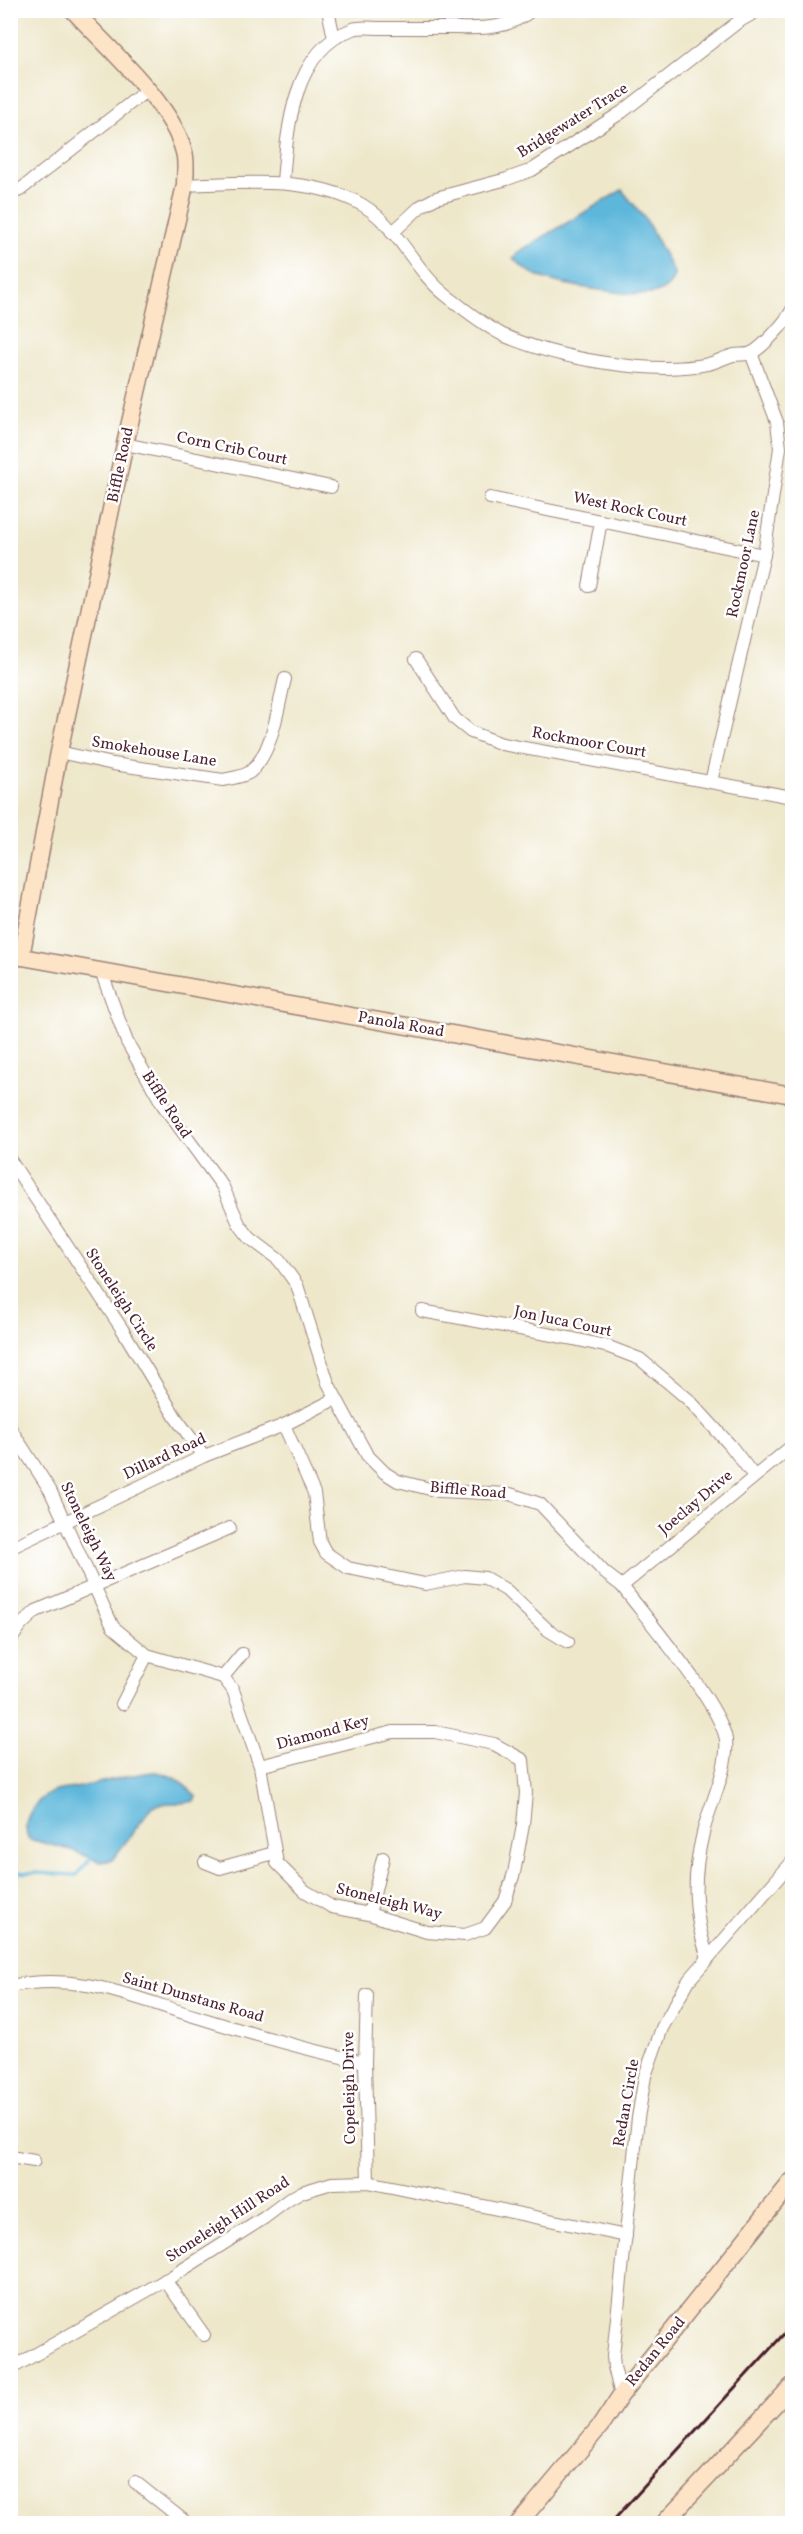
<svg xmlns="http://www.w3.org/2000/svg" width="803" height="2534" viewBox="0 0 803 2534" font-family="Vollkorn,serif">
<style>
.water{fill:#5db7db;stroke:#546b83;stroke-width:1.5}
.lines{fill:none;stroke-linecap:round;stroke-linejoin:round}
.stream{stroke:#5db7db;stroke-width:3}
.street-casing{stroke:#9c837a;stroke-width:14}
.secondary-casing{stroke:#9c837a;stroke-width:19}
.street{stroke:#fff;stroke-width:12}
.secondary{stroke:#fee4c6;stroke-width:16}
.rail{stroke:#4a1f2b;stroke-width:3}
.labels{text-anchor:middle;dominant-baseline:central;stroke-width:5;stroke-linejoin:round;paint-order:stroke}
.street-label{font-size:16px;fill:#4a1f2b;stroke:#fff}
</style>
<rect width="100%" height="100%" fill="#fff"/>
<filter id="ink" filterUnits="userSpaceOnUse"><feTurbulence type="fractalNoise" baseFrequency=".0167" numOctaves="2"/><feDisplacementMap in="SourceGraphic" scale="12" xChannelSelector="R" yChannelSelector="G"/><feConvolveMatrix kernelMatrix="1 2 1 2 8 2 1 2 1" color-interpolation-filters="sRGB"/></filter>
<filter id="wash" filterUnits="userSpaceOnUse"><feTurbulence type="fractalNoise" baseFrequency=".008" numOctaves="4" result="noise"/><feDisplacementMap in="SourceGraphic" scale="24" xChannelSelector="R" yChannelSelector="G"/><feGaussianBlur stdDeviation="1.35" result="paint"/><feColorMatrix in="noise" values="0 0 0 0 0 0 0 0 0 0 0 0 0 0 0 0 0 1.4 0 .05"/><feComposite in="paint" operator="in"/></filter>
<g filter="url(#wash)">
<rect width="100%" height="100%" fill="#eee7ca"/>
<g class="water">
<path d="M622,190L646,220L674,273C674,282 665,290 656,293C639,298 559,285 540,277C530,273 521,266 513,258L518,252Z"/>
<path d="M154,1772C172,1773 184,1784 196,1796L194,1801C180,1805 167,1801 153,1806L112,1860L101,1862L71,1850L29,1839C19,1821 36,1799 53,1792C63,1788 76,1789 86,1786C109,1781 130,1774 154,1772Z"/>
</g>
<g class="lines">
<polyline class="stream" points="10,1875 14,1872 77,1875 91,1858"/>
</g>
</g>
<g filter="url(#ink)">
<g class="lines">
<g class="street-casing">
<g id="street">
<polyline points="328,10 334,38"/>
<path d="M283,182C287,129 293,50 353,29C361,26 372,28 380,28C406,28 432,28 458,28C486,29 509,28 532,10"/>
<path d="M185,185C242,183 302,176 355,201C396,220 412,269 447,296C464,309 483,325 503,335C555,358 651,376 708,364C717,362 725,357 734,355C740,354 747,355 752,353C764,346 786,322 792,310"/>
<polyline points="10,194 20,190 147,90"/>
<polyline points="392,233 421,206 436,198 507,179 532,170 622,112 738,22 759,10"/>
<polyline points="125,444 331,487"/>
<polyline points="490,498 764,555"/>
<polyline points="589,586 601,521"/>
<polyline points="416,659 455,719 471,732 502,744 792,797"/>
<path d="M59,752L113,764L223,780C232,778 243,777 250,772C273,753 278,706 285,679"/>
<polyline points="711,782 764,555 780,448 777,422 751,353"/>
<path d="M101,971L127,1042L163,1105L223,1187L239,1224L250,1238L279,1260L297,1285L328,1383L367,1455L385,1473L398,1481L438,1491L510,1494L540,1504L605,1573L622,1586C646,1618 721,1705 726,1740C729,1768 709,1806 703,1833C692,1878 693,1914 708,1958"/>
<polyline points="10,1160 122,1329 176,1418 204,1456"/>
<polyline points="422,1311 574,1339 609,1347 640,1359 689,1400 730,1445 754,1476"/>
<polyline points="284,1425 314,1493 320,1542 326,1553 348,1568 425,1584 465,1576 485,1578 506,1590 548,1630 568,1642"/>
<polyline points="10,1428 50,1490 113,1627 147,1655 223,1677 233,1690 260,1766 277,1863 305,1891 332,1907 369,1914 427,1932 465,1935 485,1928 505,1901 514,1873 523,1825 526,1793 523,1760 494,1744 435,1732 393,1732 260,1766"/>
<polyline points="10,1548 204,1456 284,1425 335,1399"/>
<polyline points="622,1586 792,1446"/>
<polyline points="10,1641 21,1625 36,1611 230,1528"/>
<polyline points="223,1677 242,1654"/>
<polyline points="122,1704 147,1655"/>
<polyline points="205,1862 220,1868 274,1853"/>
<polyline points="369,1914 383,1858"/>
<path d="M10,1986C81,1972 131,1997 197,2017C252,2034 309,2051 365,2062"/>
<polyline points="367,1995 365,2062 368,2182"/>
<polyline points="10,2157 34,2161"/>
<polyline points="165,2280 204,2335"/>
<polyline points="10,2369 171,2277 264,2218 288,2200 302,2192 332,2183 368,2182 626,2236"/>
<polyline points="621,2395 614,2367 613,2356 638,2118 645,2076 662,2028 689,1980 792,1862"/>
<polyline points="135,2482 188,2524"/>
</g>
</g>
<g class="secondary-casing">
<g id="secondary">
<polyline points="11,955 792,1095"/>
<path d="M21,957L59,752L125,444L185,185C185,174 187,162 184,152C172,104 108,48 73,10"/>
<polyline points="518,2524 601,2425 621,2395 792,2181"/>
<polyline points="663,2524 792,2386"/>
</g>
</g>
<use href="#street" class="street"/>
<use href="#secondary" class="secondary"/>
<polyline class="rail" points="610,2524 792,2325"/>
</g>
</g>
<g class="labels">
<g class="street-label">
<text transform="translate(573 121) rotate(-32)">Bridgewater Trace</text>
<text transform="translate(232 449) rotate(12)">Corn Crib Court</text>
<text transform="translate(121 465) rotate(-78)">Biffle Road</text>
<text transform="translate(630 510) rotate(12)">West Rock Court</text>
<text transform="translate(744 564) rotate(-78)">Rockmoor Lane</text>
<text transform="translate(589 743) rotate(10)">Rockmoor Court</text>
<text transform="translate(154 752) rotate(9)">Smokehouse Lane</text>
<text transform="translate(401 1025) rotate(10)">Panola Road</text>
<text transform="translate(166 1105) rotate(57)">Biffle Road</text>
<text transform="translate(121 1300) rotate(57)">Stoneleigh Circle</text>
<text transform="translate(563 1322) rotate(12)">Jon Juca Court</text>
<text transform="translate(165 1457) rotate(-25)">Dillard Road</text>
<text transform="translate(468 1491) rotate(5)">Biffle Road</text>
<text transform="translate(696 1503) rotate(-40)">Joeclay Drive</text>
<text transform="translate(88 1532) rotate(64)">Stoneleigh Way</text>
<text transform="translate(323 1733) rotate(-15)">Diamond Key</text>
<text transform="translate(389 1902) rotate(14)">Stoneleigh Way</text>
<text transform="translate(193 1998) rotate(16)">Saint Dunstans Road</text>
<text transform="translate(350 2088) rotate(-91)">Copeleigh Drive</text>
<text transform="translate(627 2103) rotate(-80)">Redan Circle</text>
<text transform="translate(228 2220) rotate(-33)">Stoneleigh Hill Road</text>
<text transform="translate(656 2352) rotate(-51)">Redan Road</text>
</g>
</g>
<rect width="803" height="2534" fill="none" stroke="#fff" stroke-width="36"/>
</svg>
